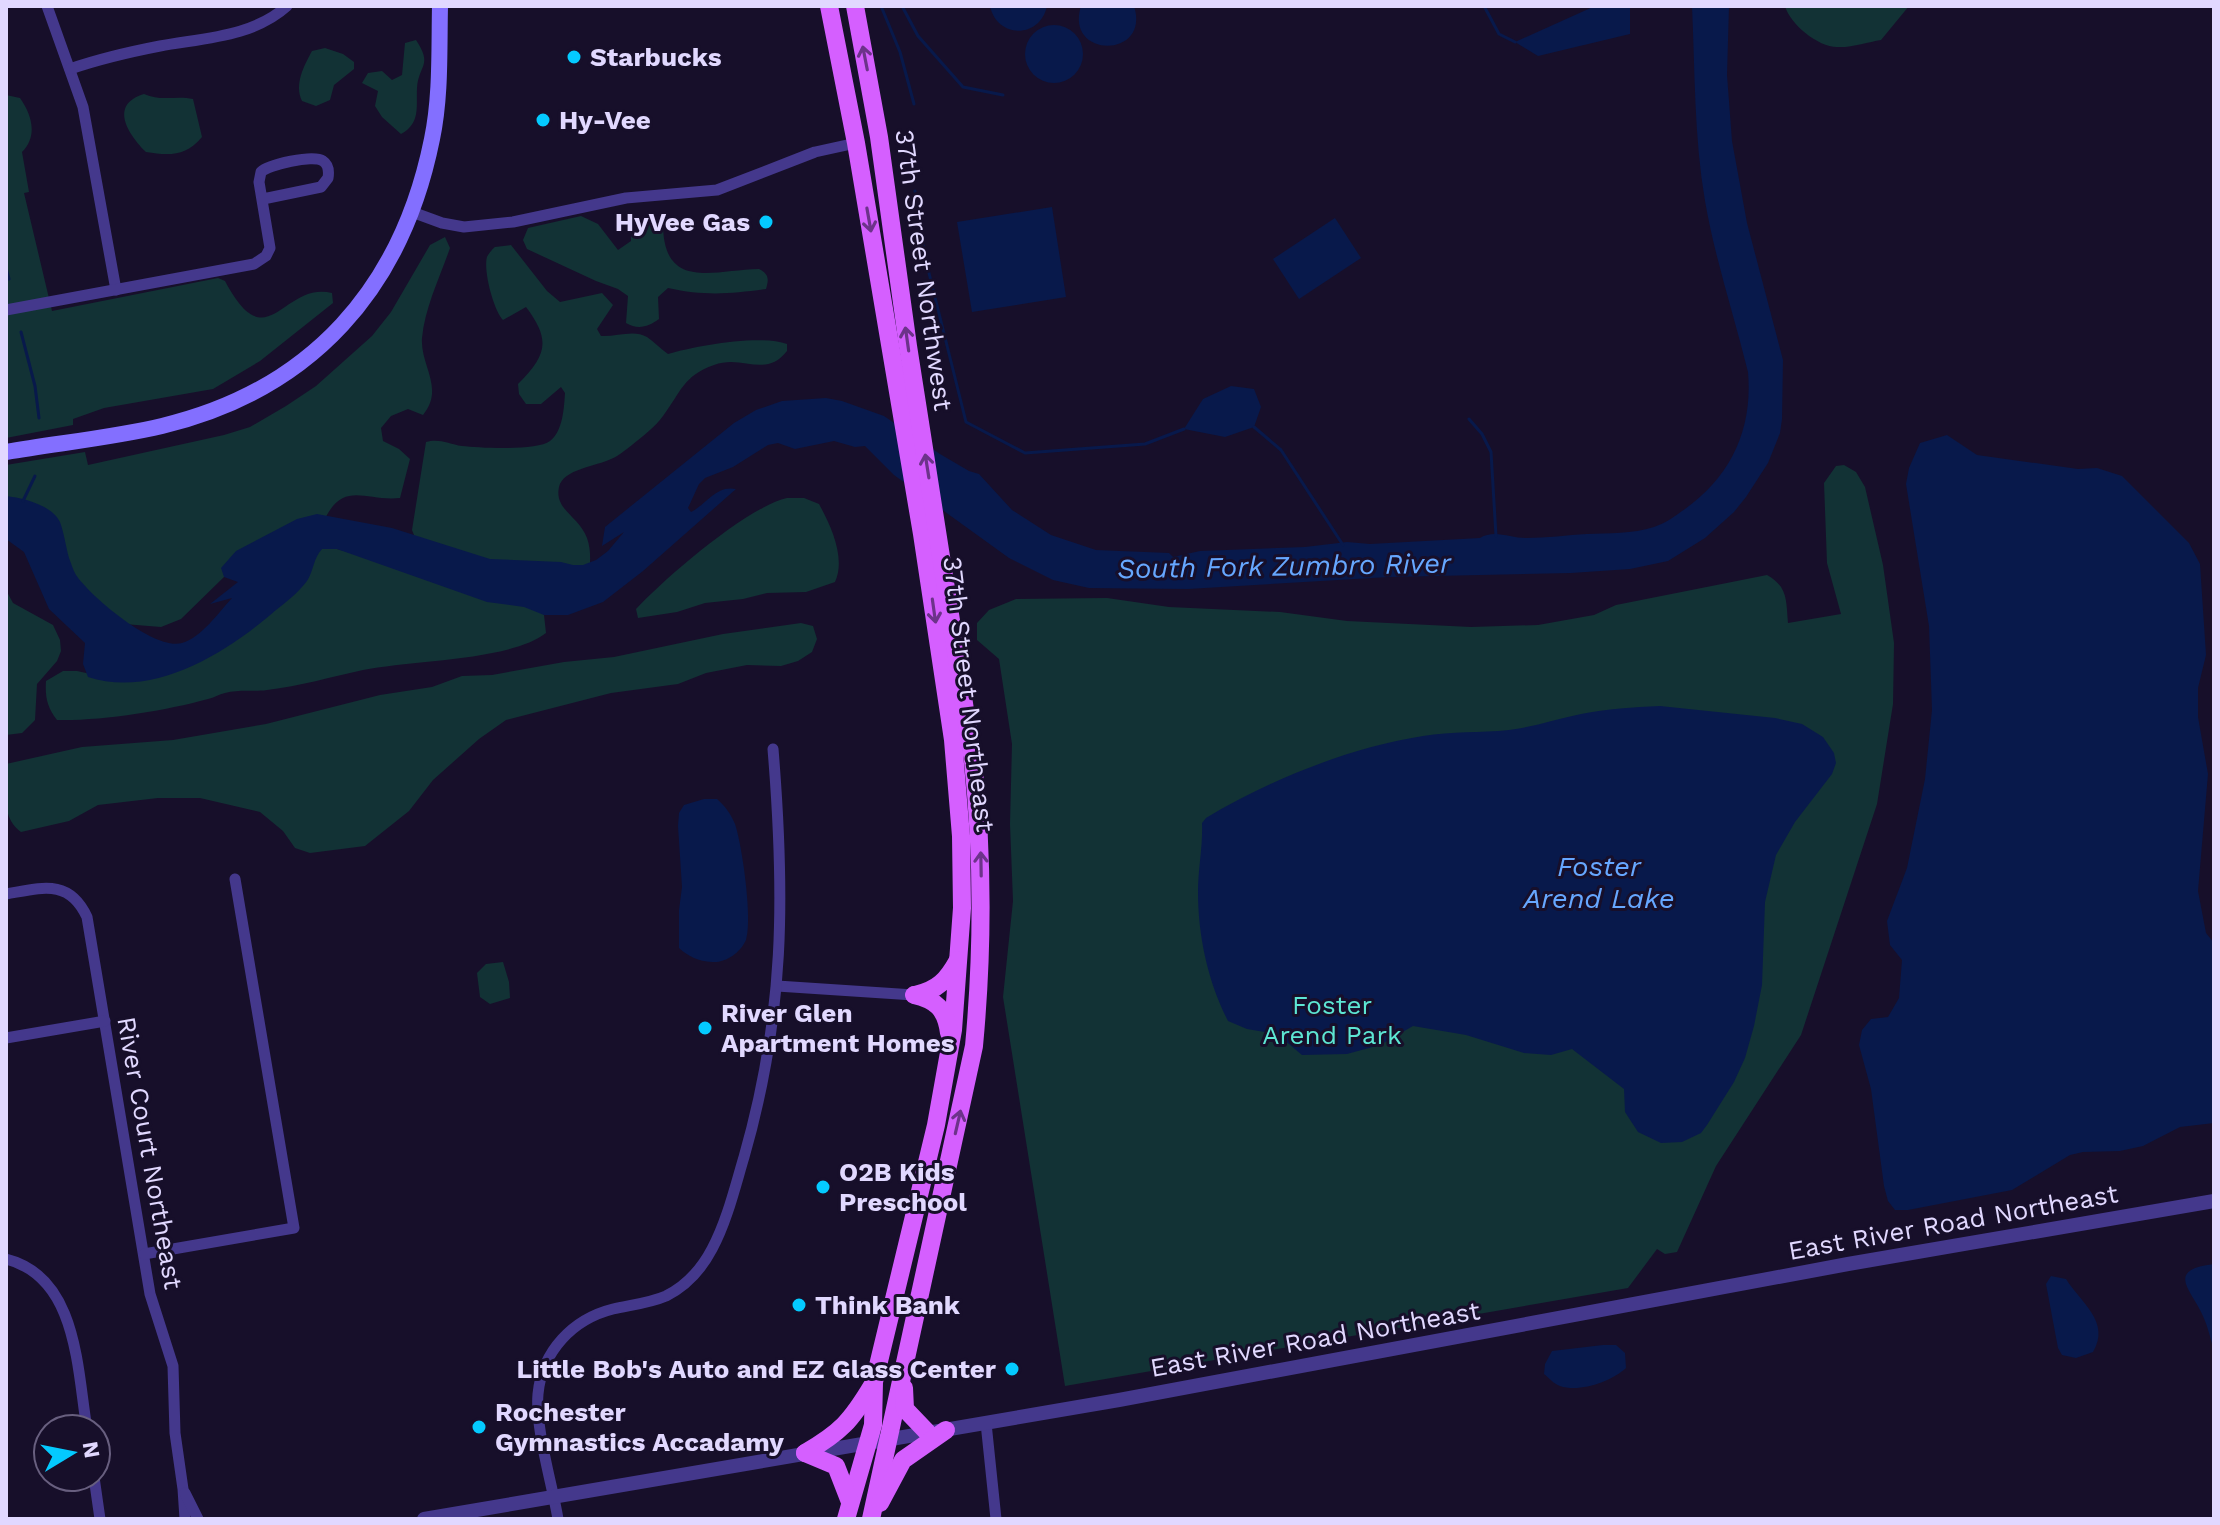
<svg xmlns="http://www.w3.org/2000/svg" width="2220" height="1525" viewBox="0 0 2220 1525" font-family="'Work Sans',sans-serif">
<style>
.green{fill:#123235}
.water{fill:#08194b}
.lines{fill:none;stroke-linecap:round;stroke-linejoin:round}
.stream{stroke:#08194b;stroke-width:3}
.minor{stroke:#44388c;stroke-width:11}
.tertiary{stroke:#44388c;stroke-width:14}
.secondary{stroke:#836fff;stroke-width:16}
.primary{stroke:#d55fff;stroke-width:18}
.oneway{stroke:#6c338a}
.poi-dot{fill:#04caff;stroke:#170f2a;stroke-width:3}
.labels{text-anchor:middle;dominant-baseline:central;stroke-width:6;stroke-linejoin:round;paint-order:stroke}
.poi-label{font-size:26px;font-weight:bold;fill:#e1d8ff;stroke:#170f2a;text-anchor:start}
.street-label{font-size:26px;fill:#e1d8ff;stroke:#170f2a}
.park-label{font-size:26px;fill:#5de6d3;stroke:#170f2a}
.water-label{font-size:28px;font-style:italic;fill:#66a7ff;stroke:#170f2a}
</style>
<rect width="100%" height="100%" fill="#170f2a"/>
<g class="green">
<path d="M1785,6H1909L1881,40C1868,42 1851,48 1837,47C1818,47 1790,24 1785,6Z"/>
<path d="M416,40C433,66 419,64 417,88C416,107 421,123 401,134L382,117L375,106L378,91L362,83L368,73L382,71L392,80L402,75L405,43Z"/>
<path d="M325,48L343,54L354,62V69L334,85L330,100L316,106L302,101C294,84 304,66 312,51Z"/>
<path d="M144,94C162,102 176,95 193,99L202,137C186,156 170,156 146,152C129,135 108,105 144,94Z"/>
<path d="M6,95L20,98C32,115 38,136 22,152L29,192L24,193L52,311L218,278L225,281C268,362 282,281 332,293L333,303L260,361L213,389L104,408L73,419V425L6,438Z"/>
<path d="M581,216L598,224L618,250L631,241V228L640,218L655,217L663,225C664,291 713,270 759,269C769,274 769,279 766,289C730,294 704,296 668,288L658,297L659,319C648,327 638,330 626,323L628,296L618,289L596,281L527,249L523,240L528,228Z"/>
<path d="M445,237L450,248C440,277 425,307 422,338C420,366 445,388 423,415L408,409L391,416L381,428L383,441L399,449L410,459L400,498C366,502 343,479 324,521L227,567L224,577L181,619L161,627L124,624L6,524V465L85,452L88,465L224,435L250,427L286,406L316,386L372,336L391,312L430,245Z"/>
<path d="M511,245L547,291L560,302L602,293L613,305L597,329L601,336C616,337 634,329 647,337C654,342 661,349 668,354C695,346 760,334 787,344V351C765,379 743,354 714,365C683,376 681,392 663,416C656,426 642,437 632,445C625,450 619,456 611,459C597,466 563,469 559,487C554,510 579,516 587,538C592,552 590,567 588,581L418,545L412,530L426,442C439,438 449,444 462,446C480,448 537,451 550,441C563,431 564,408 565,393L561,387L541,404H526L519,394L518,384C547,355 551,340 526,307L503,320C494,311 483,271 487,257C487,256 493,248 495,247Z"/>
<path d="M1844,465L1856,472L1865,487L1883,565L1894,643L1893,704L1877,804L1801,1035L1716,1166L1677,1252L1665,1254L1657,1249L1628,1288L1065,1386L1003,997L1013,901L1010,824L1012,744L999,659L977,640V623L989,610L1016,599L1107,598L1169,607L1280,612L1347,621L1471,627L1538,625L1594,615L1616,605L1767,575C1788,587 1786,600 1788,623L1841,614L1827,563L1824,483L1836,466Z"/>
<path d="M787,498H804L819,504C831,526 846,558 835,582L806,592L767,593L743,599L705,603L677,612L638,618L636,609C665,578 747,507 787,498Z"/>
<path d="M322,549H337L527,603L544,615L546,633C510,661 411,660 363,670C331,677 300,686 267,690C254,692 239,689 225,693C219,694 214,698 208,699C165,711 101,721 57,720C47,707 45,697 46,681L63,671H77L95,675L153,674L310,553Z"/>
<polygon points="6,590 13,603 53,625 60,640 61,651 57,661 37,684 35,720 22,733 6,735"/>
<path d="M801,623L813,626L817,639L812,652L798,661L781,666L747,665L706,673L678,684L611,693L506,720L479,739L433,780L409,811L365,846L310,853L295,848L283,831L260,812L200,798H158L98,805L69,821L21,832C0,817 6,787 6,764L82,747L173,740L266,724L380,695L432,687L462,676L492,675L564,662L614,657L723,634Z"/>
<polygon points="503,962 509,982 510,998 490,1004 480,997 477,973 486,964"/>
</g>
<g class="water">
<path d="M990,6H1047C1040,39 997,39 990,6Z"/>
<path d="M1081,6H1134C1151,59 1064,59 1081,6Z"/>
<polygon points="1595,6 1630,6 1630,34 1538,56 1515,42"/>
<path d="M1692,6H1729L1727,75L1732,141L1747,223L1783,360L1782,419L1780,433L1768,463L1746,497L1734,512L1705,538L1668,561L1630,569L1571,573L1389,577L1188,589L1089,588L1053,580L1009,558L894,475L865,446L855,447L834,441L795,449L778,443L768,445L733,467L705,478L699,484L688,508L691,512C707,504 716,485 736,489L643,571L603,602L568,615H544L524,607L487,602L337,549H322C313,559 314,570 307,581C299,592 286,602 276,610C228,652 154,699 88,677L83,664L85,643L49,609L24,552L6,539V496C23,498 52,505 60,522C64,533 66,547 69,558C71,563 73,570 76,575C91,597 155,651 182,643C202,637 218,613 232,598L210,604L238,582L224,577L221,568L236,551L297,519L317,514L392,528L490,559L561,562L573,565H583L596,560L608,551L624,532L602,546L605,527L734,423L756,410L782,401L826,398L842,401L884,416L940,454L969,471L979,474L1012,510L1051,535L1096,550L1169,553L1173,557L1200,551L1305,547L1347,542L1370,544L1480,538C1494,529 1510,538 1526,538C1547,538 1567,535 1587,534C1609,533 1632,534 1654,527C1666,523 1675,516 1685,509C1731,476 1753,429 1748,372C1734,315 1715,259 1705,201C1694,137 1695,71 1692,6Z"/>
<circle cx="1054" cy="54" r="29"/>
<polygon points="1052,207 1066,297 972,312 957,222"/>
<polygon points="1335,218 1361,258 1299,299 1273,259"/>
<polygon points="1231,386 1254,389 1261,407 1254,427 1225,437 1184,429 1203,399"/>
<polygon points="1947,435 1977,455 2078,469 2097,468 2122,476 2189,543 2200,564 2206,655 2198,688 2198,717 2208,774 2198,891 2206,933 2214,943 2214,1123 2180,1127 2143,1146 2120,1151 2083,1152 2070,1155 2012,1190 1908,1210 1895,1210 1888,1201 1884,1186 1871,1089 1859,1045 1862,1030 1871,1019 1888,1017 1899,998 1902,960 1890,945 1887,921 1907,868 1925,779 1932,710 1929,626 1906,484 1909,468 1920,443"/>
<path d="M1660,706L1775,718L1802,724L1823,737L1834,753L1836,763L1832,774L1795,822L1776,855L1765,902L1762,985L1754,1026L1745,1058L1734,1082L1707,1125L1701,1133L1682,1142L1661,1143L1638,1132L1625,1112L1624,1089L1572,1049L1551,1055L1524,1053L1466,1035L1413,1026L1380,1045L1347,1054L1302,1055L1277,1034L1247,1029L1228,1021C1208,982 1198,936 1198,892C1198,869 1203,846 1202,823L1206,818C1269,780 1351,747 1423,736C1452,731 1480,733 1509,730C1533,727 1557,719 1581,714C1607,709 1633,707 1660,706Z"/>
<path d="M704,799H717C726,807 730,813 735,824C742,844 753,920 746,940C740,953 726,963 712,962C698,961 689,957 679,948V910L682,887L678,826L679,813L684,805Z"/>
<path d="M2214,1264V1352C2211,1340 2208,1327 2203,1316C2192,1290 2164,1270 2214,1264Z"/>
<path d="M2051,1276L2066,1279C2081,1303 2111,1322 2093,1352L2076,1358L2062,1355L2058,1348L2046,1284Z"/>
<path d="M1603,1345H1616L1625,1353L1626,1368C1612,1381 1580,1393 1560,1386C1554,1384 1549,1378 1544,1374L1545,1364L1552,1351Z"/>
</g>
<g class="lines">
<g class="stream">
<polyline points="881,6 900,52 914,104"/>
<polyline points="902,6 918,36 963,87 1003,95"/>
<polyline points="1484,6 1499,34 1515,42"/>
<polyline points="915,191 926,261 966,422 1025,453 1145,444 1184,429"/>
<polyline points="6,268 9,279"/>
<polyline points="21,332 35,386 39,418"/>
<polyline points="1469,419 1482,434 1491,452 1496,536"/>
<polyline points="1254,427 1281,450 1343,545"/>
<polyline points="23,501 35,476"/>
</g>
<g class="minor">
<polyline points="47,6 83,107 116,290"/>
<path d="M70,69C99,59 129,52 160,46C203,38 253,37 287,6"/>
<polyline points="412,212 442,223 464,227 513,222 626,198 717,190 815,152 856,143"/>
<path d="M6,310L254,264L266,256L270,248L259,182L261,172C268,165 313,154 323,161C329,165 329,172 328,178L321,187L263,199"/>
<path d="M6,894C41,888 69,878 87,917L150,1294L173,1366L175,1433L183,1489L185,1519"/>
<polyline points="777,986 914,995"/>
<polyline points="6,1038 105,1021"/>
<polyline points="144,1254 294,1228 235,879"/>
<path d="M6,1259C78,1277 77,1370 87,1429"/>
<polyline points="986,1423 996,1519"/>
<polyline points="94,1477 100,1519"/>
<polyline points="185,1493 198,1519"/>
<path d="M558,1519C552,1483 535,1428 538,1394C542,1351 573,1319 613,1309C631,1305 650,1303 666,1296C686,1286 702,1268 712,1249C727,1221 735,1187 744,1157C785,1015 785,895 773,749"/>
</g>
<polyline class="tertiary" points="424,1519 1119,1400 1848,1264 2214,1201"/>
<path class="secondary" d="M6,452C58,443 111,438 162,426C312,390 402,288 432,139C441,96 439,50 440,6"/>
<g class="primary">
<polyline points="829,6 856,143 922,534 953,740 961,836 962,908 953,1030 936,1125 874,1382 873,1425 846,1519"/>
<path d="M855,6L879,137L908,346L973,761C983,856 983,950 974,1046L871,1519"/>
<path d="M914,995C936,1000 946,1009 949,1033"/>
<path d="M915,995C938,990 947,980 958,960"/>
<polyline points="904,1388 905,1409 927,1432"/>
<path d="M805,1453C841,1432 851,1421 872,1386"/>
<polyline points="805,1453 836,1466 850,1502"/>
<polyline points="880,1503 903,1460 946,1430"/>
</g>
</g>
<defs><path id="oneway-shaft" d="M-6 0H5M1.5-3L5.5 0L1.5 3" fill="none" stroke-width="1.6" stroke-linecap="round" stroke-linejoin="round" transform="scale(2)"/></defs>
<g class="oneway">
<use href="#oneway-shaft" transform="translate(865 58) rotate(-101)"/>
<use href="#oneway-shaft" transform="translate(869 220) rotate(80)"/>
<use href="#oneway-shaft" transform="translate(907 339) rotate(-98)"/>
<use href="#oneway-shaft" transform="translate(927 466) rotate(-99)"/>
<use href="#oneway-shaft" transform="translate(934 611) rotate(82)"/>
<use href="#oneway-shaft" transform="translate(981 864) rotate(-91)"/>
<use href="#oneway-shaft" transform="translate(958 1122) rotate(-77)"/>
</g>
<g class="poi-dot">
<circle cx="574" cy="57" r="8"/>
<circle cx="543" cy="120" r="8"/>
<circle cx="766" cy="222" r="8"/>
<circle cx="705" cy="1028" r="8"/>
<circle cx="823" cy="1187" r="8"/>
<circle cx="799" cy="1305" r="8"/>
<circle cx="1012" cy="1369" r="8"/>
<circle cx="479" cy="1427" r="8"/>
</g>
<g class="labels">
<g class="poi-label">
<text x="590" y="57">Starbucks</text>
<text x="559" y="120">Hy-Vee</text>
<text x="750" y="222" text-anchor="end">HyVee Gas</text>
<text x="721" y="1013">River Glen<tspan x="721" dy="30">Apartment Homes</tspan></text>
<text x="839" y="1172">O2B Kids<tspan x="839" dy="30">Preschool</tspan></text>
<text x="815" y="1305">Think Bank</text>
<text x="996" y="1369" text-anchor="end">Little Bob's Auto and EZ Glass Center</text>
<text x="495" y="1412">Rochester<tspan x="495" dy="30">Gymnastics Accadamy</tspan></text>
</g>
<g class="street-label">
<text transform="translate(924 270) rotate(82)">37th Street Northwest</text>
<text transform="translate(969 694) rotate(83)">37th Street Northeast</text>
<text transform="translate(150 1153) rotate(80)">River Court Northeast</text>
<text transform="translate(1953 1222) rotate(-10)">East River Road Northeast</text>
<text transform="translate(1315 1339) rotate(-10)">East River Road Northeast</text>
</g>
<g class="park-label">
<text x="1332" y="1005">Foster<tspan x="1332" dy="30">Arend Park</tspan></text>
</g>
<g class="water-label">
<text transform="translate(1284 566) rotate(-1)">South Fork Zumbro River</text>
<text x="1599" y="866">Foster<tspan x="1599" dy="32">Arend Lake</tspan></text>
</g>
</g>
<rect width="2220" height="1525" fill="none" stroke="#e1d8ff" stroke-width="16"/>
<g transform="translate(72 1453) rotate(80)"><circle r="38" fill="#170f2a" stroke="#685f7f" stroke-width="2"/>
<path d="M0-6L14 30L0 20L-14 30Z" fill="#04caff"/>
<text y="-12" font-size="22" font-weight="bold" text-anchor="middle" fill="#e1d8ff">N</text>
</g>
</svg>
